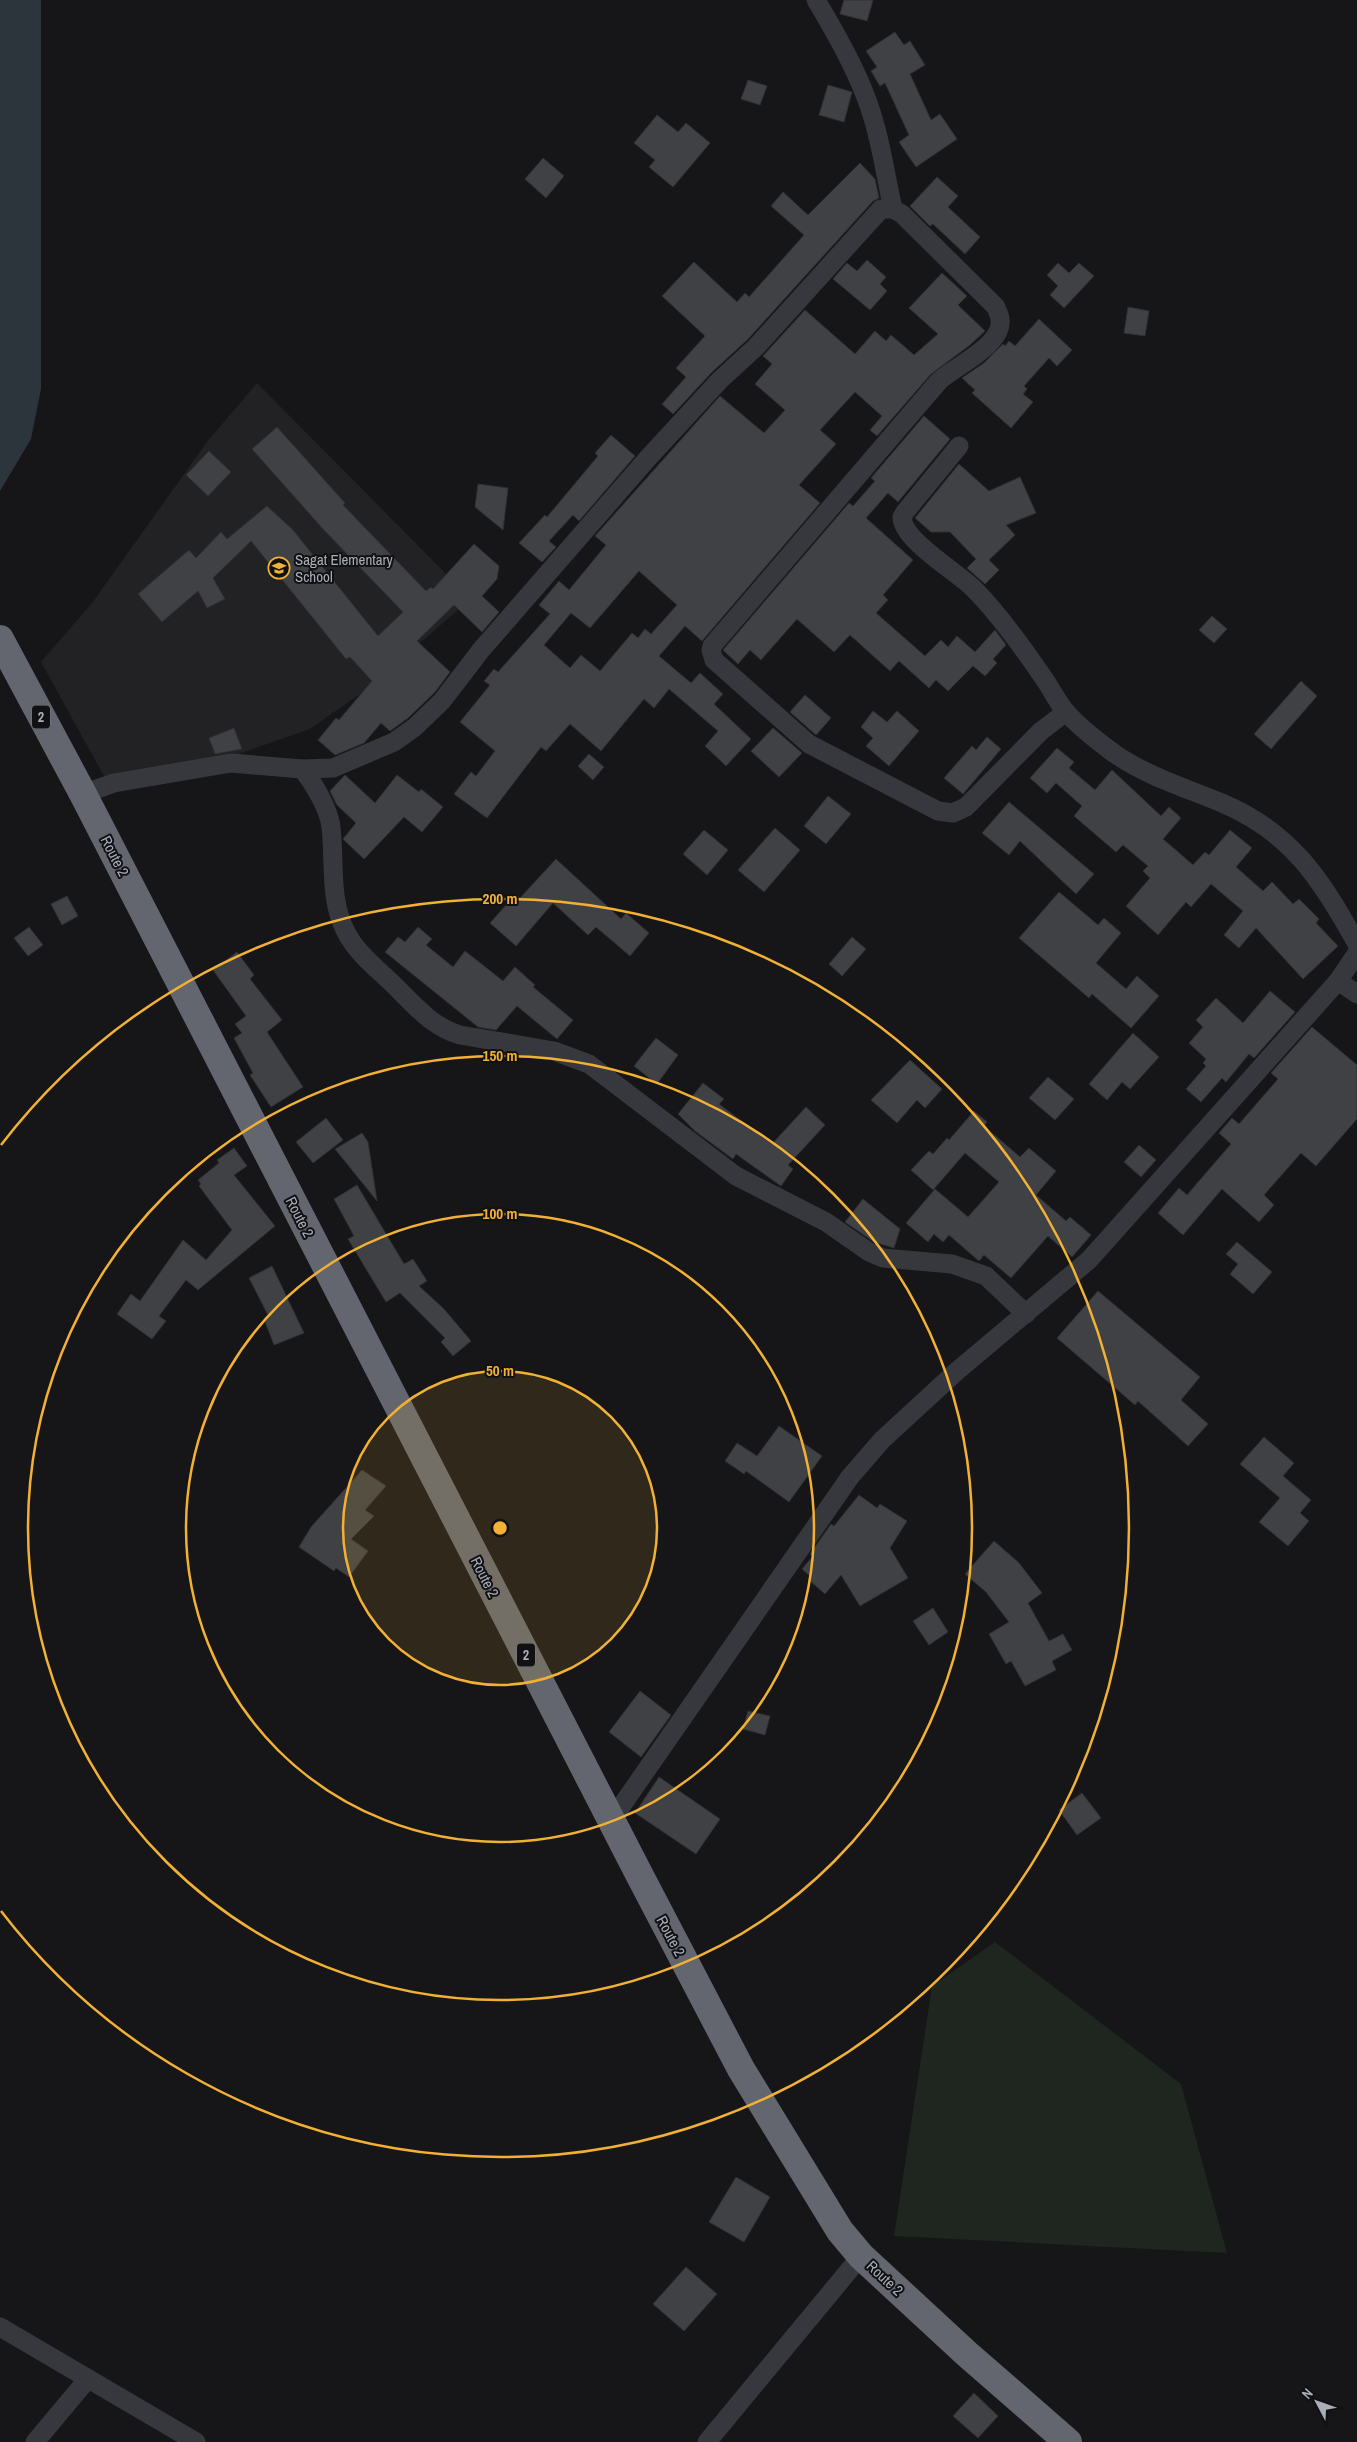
<svg xmlns="http://www.w3.org/2000/svg" width="1357" height="2442" viewBox="0 0 1357 2442" font-family="'Archivo Narrow',sans-serif">
<style>
.built{fill:#222225}
.green{fill:#1e261f}
.water{fill:#2c353c}
.building{fill:#404145;stroke:#303034;fill-rule:evenodd}
.lines{fill:none;stroke-linecap:round;stroke-linejoin:round}
.street{stroke:#37383d;stroke-width:19}
.highway{stroke:#63666e;stroke-width:28}
.ring{fill:none;stroke:#f2b134;stroke-width:2.5}
.labels{text-anchor:middle;dominant-baseline:central;stroke-width:4;stroke-linejoin:round;paint-order:stroke}
.shield{fill:#111113;stroke:#7b7e86;stroke-width:1}
.shield-label{font-size:14px;font-weight:bold;fill:#a8adb8}
.poi-label{font-size:15px;fill:#a8adb8;stroke:#111113;text-anchor:start}
.street-label{font-size:15px;fill:#a8adb8;stroke:#111113}
.centre{fill:#f2b134;stroke:#111113;stroke-width:2.5}
.ring-label{font-size:15px;text-anchor:middle;font-weight:bold;fill:#f2b134;stroke:#111113;stroke-width:4;stroke-linejoin:round;paint-order:stroke}
</style>
<rect width="100%" height="100%" fill="#161618"/>
<polygon class="built" points="257,383 469,597 459,609 370,687 310,729 230,757 168,770 104,776 41,662 92,603 207,442"/>
<polygon class="green" points="995,1942 1181,2084 1227,2253 894,2236 932,1986"/>
<polygon class="water" points="0,0 41,0 41,389 31,439 0,491"/>
<g class="building">
<polygon points="844,0 873,0 867,21 840,14"/>
<polygon points="895,32 904,45 910,41 925,65 910,74 931,120 940,114 957,139 916,167 899,142 909,135 885,83 880,86 871,71 877,67 866,51"/>
<polygon points="748,80 767,86 760,105 741,99"/>
<polygon points="828,85 852,92 844,122 819,115"/>
<polygon points="657,115 678,132 686,123 710,143 673,187 649,167 655,160 634,143"/>
<polygon points="543,158 564,176 546,198 525,179"/>
<polygon points="860,163 875,179 879,198 873,201 748,339 712,372 673,414 662,404 686,377 676,368 705,336 662,296 694,262 737,302 745,293 749,297 804,235 771,206 783,192 808,215"/>
<polygon points="937,177 958,196 948,207 980,237 965,254 933,224 930,226 910,206"/>
<polygon points="867,260 886,277 880,284 887,291 870,310 833,279 847,263 857,271"/>
<polygon points="1058,263 1069,273 1079,263 1094,276 1064,308 1050,295 1058,286 1047,275"/>
<path d="M942,273L967,296L958,305L985,331L970,345L931,374L877,436L870,430L882,416L855,392L820,430L836,444L799,485L820,503L702,641L685,626L659,656L691,683L700,673L723,694L714,704L751,739L726,766L705,746L718,731L669,689L654,708L644,699L601,751L570,724L546,751L541,747L487,818L454,794L471,772L476,776L495,751L460,722L490,685L484,681L494,669L498,672L550,614L539,605L559,581L569,590L606,545L595,536L720,396L764,433L785,410L755,384L772,364L763,356L805,310L855,354L875,331L886,341L891,335L914,355L938,334L909,308ZM639,571L677,605L651,634L645,629L638,638L632,633L600,671L581,655L570,668L544,645L571,613L590,628Z"/>
<polygon points="1128,307 1149,311 1145,336 1124,333"/>
<polygon points="1039,319 1072,350 1057,366 1049,358 1024,386 1027,389 1023,394 1033,402 1011,428 972,393 975,390 962,378 984,363 1003,344 1005,346 1009,341 1015,346"/>
<polygon points="924,416 950,439 898,502 888,493 866,518 913,560 883,595 888,600 876,613 925,656 941,640 948,647 957,636 975,652 995,630 1006,645 993,659 997,663 985,676 973,666 948,691 936,680 929,688 899,661 890,671 850,635 834,652 797,619 761,660 750,650 738,664 723,650 849,503 853,506 875,481 871,478"/>
<polygon points="277,427 345,503 343,505 426,591 431,587 433,589 474,544 499,566 497,579 482,596 499,612 482,632 454,605 417,641 450,672 435,692 408,718 390,731 381,723 364,743 335,755 318,740 336,718 339,720 372,681 350,657 346,659 251,541 213,578 225,599 207,608 198,591 162,622 138,594 189,550 196,558 221,532 227,539 267,506 293,530 378,636 403,612 323,529 252,449"/>
<polygon points="611,435 635,456 579,521 573,515 549,541 556,547 542,562 519,543 545,515 547,517 598,456 595,453"/>
<polygon points="209,451 231,472 208,496 186,475"/>
<polygon points="959,464 989,491 1020,477 1036,513 1006,525 1015,535 989,560 999,570 985,584 967,568 976,559 950,532 931,532 915,518"/>
<polygon points="478,484 508,488 503,530 475,507"/>
<polygon points="1212,616 1227,629 1214,643 1199,630"/>
<polygon points="1301,681 1317,696 1271,749 1254,734"/>
<polygon points="805,695 831,718 816,735 790,712"/>
<polygon points="873,711 887,722 897,711 919,731 889,766 866,746 873,738 861,727"/>
<polygon points="234,728 242,749 215,754 209,738"/>
<polygon points="773,728 802,753 779,777 751,751"/>
<polygon points="987,737 1001,749 963,794 944,778 972,746 976,750"/>
<polygon points="1057,748 1074,762 1069,768 1095,790 1112,770 1161,816 1169,807 1181,818 1163,839 1193,865 1205,852 1209,855 1230,830 1252,848 1236,867 1263,891 1272,882 1293,904 1299,899 1319,919 1316,923 1338,946 1303,979 1256,928 1239,948 1224,935 1243,911 1211,884 1191,907 1186,902 1158,935 1126,906 1150,878 1143,871 1148,866 1123,845 1116,852 1074,816 1082,806 1056,783 1047,793 1030,778"/>
<polygon points="589,754 604,767 593,780 578,766"/>
<polygon points="345,775 375,803 397,775 419,792 421,789 443,807 422,832 404,817 364,859 343,839 356,823 337,805 330,791"/>
<polygon points="828,796 851,814 826,844 804,826"/>
<polygon points="1009,802 1094,874 1076,894 1020,841 1009,855 982,833"/>
<polygon points="775,828 800,850 764,892 738,870"/>
<polygon points="704,830 728,850 707,875 683,854"/>
<polygon points="556,859 621,919 626,913 649,933 630,956 596,927 588,935 553,903 516,946 490,923 516,894 520,898"/>
<polygon points="1059,892 1098,925 1104,918 1121,933 1096,963 1126,989 1137,976 1159,996 1131,1028 1092,994 1089,998 1019,938"/>
<polygon points="67,896 78,916 62,925 51,904"/>
<polygon points="29,927 43,945 28,956 14,938"/>
<polygon points="418,927 432,939 426,945 453,967 465,951 503,981 515,967 535,985 533,987 573,1020 557,1039 517,1006 496,1030 478,1027 385,952 398,937 405,942"/>
<polygon points="852,937 866,949 842,976 829,964"/>
<polygon points="237,952 254,975 250,979 282,1020 267,1032 303,1087 271,1107 250,1075 253,1073 234,1038 242,1033 235,1024 246,1016 213,970"/>
<polygon points="1270,991 1295,1012 1254,1058 1249,1054 1226,1082 1222,1078 1201,1102 1186,1089 1206,1066 1203,1063 1206,1059 1189,1043 1203,1027 1196,1020 1216,998 1243,1023"/>
<polygon points="1312,1027 1357,1065 1357,1119 1316,1166 1301,1153 1264,1195 1274,1205 1259,1222 1222,1189 1183,1235 1158,1213 1179,1188 1187,1195 1231,1144 1219,1133 1232,1118 1239,1124 1278,1079 1271,1073"/>
<polygon points="1133,1033 1159,1057 1130,1089 1122,1082 1107,1100 1089,1084"/>
<polygon points="656,1038 678,1055 657,1084 634,1066"/>
<polygon points="910,1060 942,1089 925,1108 917,1100 897,1123 871,1100"/>
<polygon points="1048,1077 1074,1099 1055,1120 1029,1098"/>
<polygon points="703,1083 724,1099 719,1104 772,1144 806,1107 825,1125 788,1165 793,1169 781,1186 736,1154 733,1159 695,1131 678,1114"/>
<polygon points="974,1111 987,1122 984,1126 1020,1157 1029,1148 1056,1171 1036,1195 1066,1221 1070,1217 1091,1235 1072,1257 1048,1236 1011,1278 984,1255 979,1261 949,1235 943,1242 934,1234 928,1242 906,1223 935,1189 968,1217 999,1182 965,1153 933,1190 911,1170 929,1151 933,1154 947,1138 949,1140"/>
<polygon points="326,1118 343,1140 313,1163 296,1142"/>
<polygon points="362,1133 368,1142 377,1201 335,1149"/>
<polygon points="1139,1145 1156,1160 1141,1177 1124,1162"/>
<polygon points="234,1148 247,1166 234,1175 275,1226 198,1290 186,1280 159,1316 166,1321 152,1339 117,1314 131,1294 140,1301 183,1240 206,1260 232,1230 199,1186 201,1184 198,1180 219,1163 217,1160"/>
<polygon points="357,1185 404,1264 413,1259 427,1281 419,1286 444,1309 471,1341 453,1356 441,1342 445,1338 400,1293 386,1302 348,1239 354,1236 334,1199"/>
<polygon points="863,1199 900,1229 894,1248 874,1242 845,1222"/>
<polygon points="1237,1242 1272,1272 1253,1294 1230,1274 1238,1264 1226,1254"/>
<polygon points="272,1266 304,1333 274,1345 264,1319 269,1317 249,1278"/>
<polygon points="1098,1291 1200,1377 1181,1400 1208,1424 1188,1446 1138,1401 1135,1405 1057,1338"/>
<polygon points="779,1426 822,1456 789,1502 746,1471 744,1474 725,1461 737,1443 757,1456"/>
<polygon points="1264,1437 1294,1463 1283,1476 1311,1500 1300,1513 1309,1521 1288,1546 1259,1522 1280,1498 1240,1464"/>
<polygon points="362,1470 386,1486 365,1510 374,1516 351,1539 368,1551 349,1577 336,1568 334,1571 299,1547 311,1527"/>
<polygon points="859,1495 877,1508 880,1504 907,1521 890,1548 908,1578 860,1606 841,1575 825,1594 809,1580 811,1577 802,1569 813,1556 810,1554 831,1524 834,1526"/>
<polygon points="994,1541 1019,1563 1042,1593 1028,1603 1049,1641 1063,1634 1072,1650 1052,1661 1056,1670 1025,1686 1011,1661 1006,1664 989,1634 1009,1622 986,1592 965,1574"/>
<polygon points="933,1608 948,1632 929,1645 913,1621"/>
<polygon points="640,1691 671,1715 641,1757 609,1732"/>
<polygon points="748,1711 770,1716 765,1735 743,1729"/>
<polygon points="659,1777 720,1819 696,1854 635,1813"/>
<polygon points="1082,1793 1101,1818 1077,1835 1059,1810"/>
<polygon points="736,2177 770,2197 744,2242 709,2222"/>
<polygon points="686,2267 717,2294 684,2331 653,2304"/>
<polygon points="974,2393 998,2416 978,2438 953,2416"/>
</g>
<g class="lines">
<g class="street">
<path d="M816,0C835,32 854,65 867,100C880,135 885,173 893,209"/>
<path d="M959,446L905,512L902,517C902,540 957,572 973,588C1000,615 1024,649 1045,680C1052,690 1058,703 1066,712C1078,726 1100,743 1115,754C1147,776 1186,788 1222,803C1291,832 1322,880 1357,944"/>
<path d="M302,769L333,768L394,742L415,727L442,701L481,650L648,458L720,380L756,347L881,209H893L902,214L996,307C997,311 1000,315 1000,319C1004,345 955,366 939,381L712,646L711,650L714,660L809,744L938,811L953,813L966,807L1041,731L1066,712"/>
<path d="M83,794L114,783L231,763L302,769C313,782 329,809 331,827C335,861 329,900 346,932C357,954 380,971 397,988C417,1008 433,1027 460,1035L554,1051L589,1064L736,1176L826,1222L869,1252L883,1258L952,1264L986,1276L1026,1314"/>
<polyline points="1338,981 1357,994"/>
<polyline points="611,1821 850,1477 882,1440 957,1371 1089,1260 1338,981 1357,953"/>
<polyline points="0,2327 196,2442"/>
<polyline points="35,2442 87,2380"/>
<polyline points="707,2442 861,2256"/>
</g>
<polyline class="highway" points="0,639 83,794 639,1874 741,2069 840,2231 861,2256 967,2354 1068,2442"/>
</g>
<circle cx="500" cy="1528" r="157" fill="#f2b134" fill-opacity=".12"/>
<g class="ring">
<circle cx="500" cy="1528" r="157"/>
<circle cx="500" cy="1528" r="314"/>
<circle cx="500" cy="1528" r="472"/>
<path d="M1 1145A629 629 0 1 1 1 1911"/>
</g>
<defs>
<g id="school-ring" transform="scale(1.125)"><circle r="9.5" fill="#111113" stroke="#f2b134" stroke-width="1.5"/><path d="M0-5L7-2L0 1L-7-2ZM-4 1L0 2.5L4 1V4Q0 6-4 4Z" fill="#f2b134"/></g>
</defs>
<g fill-rule="evenodd">
<use href="#school-ring" x="279" y="568"/>
</g>
<g class="labels">
<g class="shield">
<rect x="32" y="705.5" width="18" height="23" rx="4"/>
<rect x="517" y="1643.5" width="18" height="23" rx="4"/>
</g>
<g class="shield-label">
<text x="41" y="717">2</text>
<text x="526" y="1655">2</text>
</g>
<g class="poi-label">
<text x="295" y="559">Sagat Elementary<tspan x="295" dy="17">School</tspan></text>
</g>
<g class="street-label">
<text transform="translate(115 856) rotate(63)">Route 2</text>
<text transform="translate(300 1217) rotate(63)">Route 2</text>
<text transform="translate(485 1577) rotate(63)">Route 2</text>
<text transform="translate(671 1936) rotate(62)">Route 2</text>
<text transform="translate(885 2278) rotate(43)">Route 2</text>
</g>
</g>
<circle cx="500" cy="1528" r="8" class="centre"/>
<g class="ring-label">
<text x="500" y="904">200 m</text>
<text x="500" y="1061">150 m</text>
<text x="500" y="1219">100 m</text>
<text x="500" y="1376">50 m</text>
</g>
<g transform="translate(1317 2402) rotate(311)" stroke="#111113" stroke-width="4" paint-order="stroke">
<path d="M0-4L9 19L0 12L-9 19Z" fill="#a8adb8"/>
<text y="-8" font-size="14" font-weight="bold" text-anchor="middle" fill="#a8adb8">N</text>
</g>
</svg>
